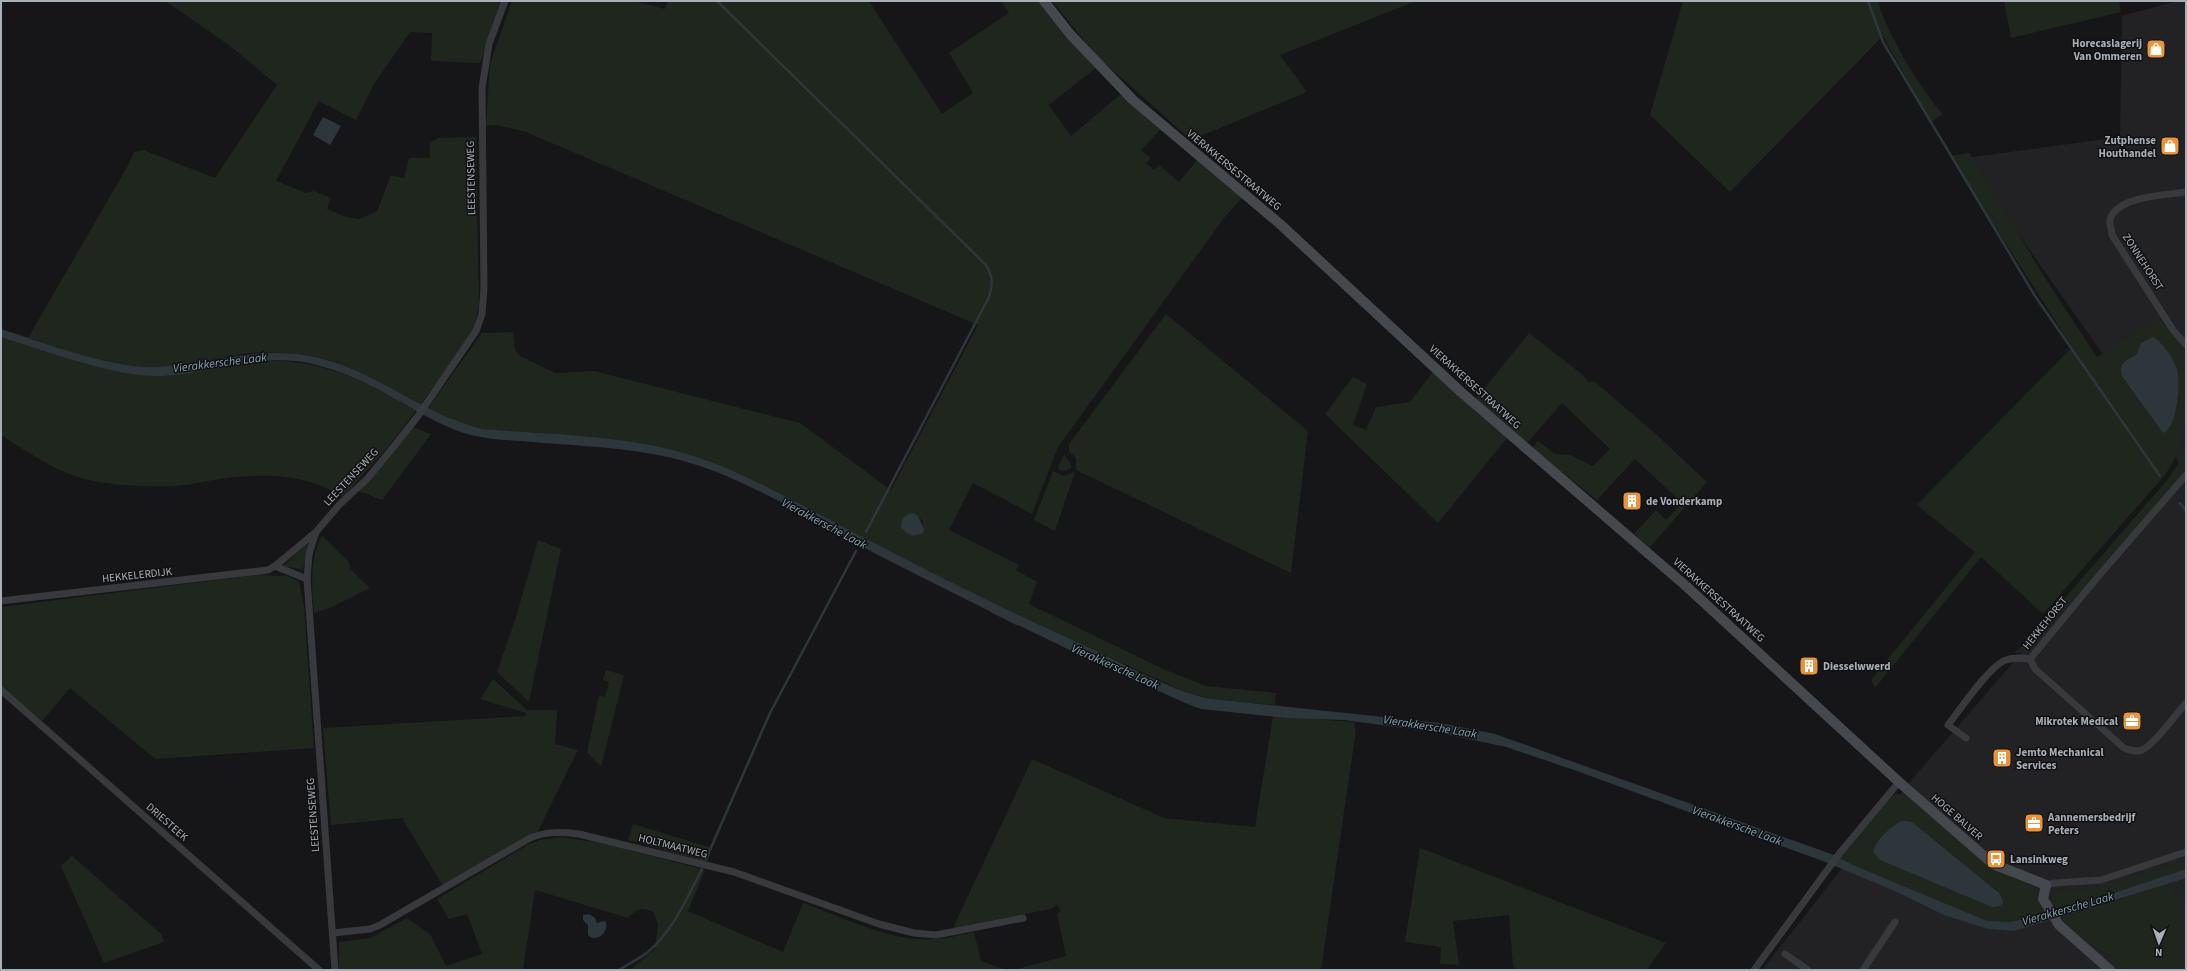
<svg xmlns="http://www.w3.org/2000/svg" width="2187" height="971" viewBox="0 0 2187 971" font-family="'Source Sans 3',sans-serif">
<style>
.built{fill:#222225}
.green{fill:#1e261e;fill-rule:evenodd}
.water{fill:#2d373b}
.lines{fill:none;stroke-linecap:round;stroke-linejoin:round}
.stream{stroke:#2d373b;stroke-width:2.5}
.street{stroke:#37393d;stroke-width:7}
.secondary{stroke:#45484d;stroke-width:10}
.labels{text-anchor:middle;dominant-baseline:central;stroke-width:3;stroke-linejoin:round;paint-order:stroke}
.poi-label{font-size:11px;font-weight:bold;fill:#a9afb7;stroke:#111113;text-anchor:start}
.street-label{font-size:11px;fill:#a9afb7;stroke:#111113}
.water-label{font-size:12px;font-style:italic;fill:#81a2b1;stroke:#111113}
</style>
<rect width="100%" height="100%" fill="#161618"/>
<polygon class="built" points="2177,1 2186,1 2186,970 1762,970 1914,777 2182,467 1965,158 2120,137 2122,16"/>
<g class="green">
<path d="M165,1H502L480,63L431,61L432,33L410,32L374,84L356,120L319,101L276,181L306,193L314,191L331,198L327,209L346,217L359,219L377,211L391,175L404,178L409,158H430V143L438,138L476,137L479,305L473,332L421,404C386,386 350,363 311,356C289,352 257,351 235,355C208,360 182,368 155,367C112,367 69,351 28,338L127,167L134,152L143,150L215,178L277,85L229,45Z"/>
<path d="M512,1H633L665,9L668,1H869L942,114L973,93L949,53L1009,13L1001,1H1040L1097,67L1049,105L1071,136L1122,93L1162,128L1141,150L1151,158L1146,163L1154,170L1159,165L1179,182L1198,159L1243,197L1224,218L1058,447L1032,514L973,483L949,530L1019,565L1016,570L1037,582L1029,604L1161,668L1206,686L1276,693L1275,705L1212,699L1185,692C1083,645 981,599 881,547C808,509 735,463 653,446L482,429L465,425L428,408L482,333L513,332L515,350L520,356L555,373L594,371L800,423L891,490L978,325L526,132L497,125L486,126L490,64ZM912,513L918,516L923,522L919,535L914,536Z"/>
<polygon points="1052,1 1416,1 1280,55 1307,92 1191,140 1096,55"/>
<path d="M1683,1H1878C1885,30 1922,92 1943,114L1931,122L1883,36L1730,192L1650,115Z"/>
<polygon points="2004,1 2119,1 2121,12 2011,38"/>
<path d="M1969,153L2049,284L2097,357L2160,317L2171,335L2186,351V422L2181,442L2173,462L2165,475L2043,614L1981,557L1875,688L1871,680L1975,552L1917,505L2072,347L1950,156ZM2137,354L2177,370L2178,400L2160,430L2122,376L2125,361Z"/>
<polygon points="1166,314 1308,431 1291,573 1076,470 1076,458 1069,451 1069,444"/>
<polygon points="1529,333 1583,375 1588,382 1594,381 1657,435 1707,482 1651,546 1650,548 1634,534 1656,510 1666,520 1682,503 1635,459 1597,500 1532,448 1538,441 1555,454 1570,455 1593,466 1610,449 1562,403 1527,443 1476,399"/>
<path d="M1,337C50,353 104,373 156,376C165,376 174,373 183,372C202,369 221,366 240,363C310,353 357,376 416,411L387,448L343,497C305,473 264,473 220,479C205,481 190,485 175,486C153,487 120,486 99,482C63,477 31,454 1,435Z"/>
<polygon points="1433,372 1478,414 1507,438 1438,523 1325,414 1353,377 1367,384 1353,425 1366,430 1376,407 1410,402"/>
<polygon points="413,427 431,434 382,500 359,491"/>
<polygon points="2186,444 2186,467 2174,486 2033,646 2029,651 2014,653 2027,642 2168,479 2178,464"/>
<polygon points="1064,455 1071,464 1071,468 1064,471 1059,470 1058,467"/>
<polygon points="1053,471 1064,476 1075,472 1055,531 1034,520"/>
<path d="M322,536L349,562L350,569L370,588L332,607L314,613C312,588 309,558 322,536Z"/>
<polygon points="538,540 561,549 529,702 497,672 516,617"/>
<polygon points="307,544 308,544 303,570 283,566"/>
<polygon points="256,575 287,576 299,581 304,607 314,748 155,759 70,688 42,721 1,686 1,607"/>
<polygon points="606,670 624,675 601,767 587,752 599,695 605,697 609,682 603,680"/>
<polygon points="493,679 527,710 557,710 555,744 578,750 538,831 443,886 402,818 331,825 323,728 525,716 526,713 480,699"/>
<polygon points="1273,716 1354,722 1356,730 1321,970 1013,970 1066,956 1057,914 1061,911 1057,905 1051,909 953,928 1032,759 1164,818 1255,827"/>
<path d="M1897,794L1909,795L1999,870L2032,885L2037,891L2043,909L2041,915L2011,922L1987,921L1855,866L1834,855L1893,795ZM1901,821L1912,822L1944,846L1966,867L1992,907L1880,860L1884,835Z"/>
<polygon points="633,824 712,848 707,862 628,840"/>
<path d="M561,837L607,844L705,870L688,911L783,952L803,903C843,917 892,943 935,939C948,939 961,934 974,932L981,961L1006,970H630L655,949L658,924L653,912C641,907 637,908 628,918L535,890L523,970H339V942L370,938L407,918L430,934L446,966L482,954L467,914L449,919L437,899L527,845L539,840Z"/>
<polygon points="1420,848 1666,943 1647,970 1519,970 1513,967 1509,915 1453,921 1459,965 1440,964 1441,947 1405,942"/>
<polygon points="72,856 161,934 164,942 104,963 61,866"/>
<polygon points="2186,861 2186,869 2057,912 2051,899 2052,892 2086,890 2100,887"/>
<path d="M2169,883L2174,894L2186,901V970H2125C2104,951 2080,937 2058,919Z"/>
</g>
<g class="water">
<polygon points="323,117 341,126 330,145 313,135"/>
<path d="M1,329C45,343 112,369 157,367C210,365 255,346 310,356C372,367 421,414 482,429C555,435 640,435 708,461C769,484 824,518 882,547C951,583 1021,617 1092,649C1126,665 1176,693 1212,699L1440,723L1495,734L1834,855L1855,866L1987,921L2011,922L2057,912L2186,869V878L2014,931L1988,929L1944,915L1897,892L1828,863L1577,771L1506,747L1441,733L1344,720L1286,718L1201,709L1190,705C1085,659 982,608 880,556C821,526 765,489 703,467C649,448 590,447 533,442C510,440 486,440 464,433C440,425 417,411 395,399C370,384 342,371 313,364C262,352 213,373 162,376C118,378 44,351 1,337Z"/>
<path d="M2153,337C2163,343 2173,358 2177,369C2181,383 2177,429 2163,433L2122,376C2118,362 2127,361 2137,354L2141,343Z"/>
<path d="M913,513L918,516L924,529L923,533L914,536L907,533L901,527C902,518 904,515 913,513Z"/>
<path d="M1901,821L1912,822L2000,894L2003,902L2000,906L1992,907L1880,860L1873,852C1876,839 1890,828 1901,821Z"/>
<path d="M589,914L595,918L597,923L603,921L606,922C608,931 601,939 592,938L588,935V925L583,920V915Z"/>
</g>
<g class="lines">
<g class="stream">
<path d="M717,1L986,265C993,277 993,284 989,297L866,532"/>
<polyline points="1868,1 1883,42 2035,296 2160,476"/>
<polyline points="2180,503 2186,511"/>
<polyline points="991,611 1017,624"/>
<polyline points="706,859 770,713 856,551"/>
<path d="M619,970C628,964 639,959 648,952C673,931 687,898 702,869"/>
</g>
<g class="street">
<path d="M2186,192C2166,195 2116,196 2110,220C2109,224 2112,231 2112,235L2173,330L2186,345"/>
<path d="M2186,475L2096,579L2030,659L2035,669L2124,748C2130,750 2136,753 2142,750C2154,745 2176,714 2186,703"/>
<polyline points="275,566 307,579"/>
<polyline points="1,601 268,570 275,566 316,532"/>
<polyline points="1,690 319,970"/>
<path d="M1966,738L1948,725C1959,711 1990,665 2006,660C2014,657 2022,658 2030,659"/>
<polyline points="2046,885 2055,883 2101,880 2186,852"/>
<path d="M333,933L370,929L380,925L530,838C547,831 561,832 579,834L734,872L879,924L914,933L936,935L1023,918"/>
<polyline points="1785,954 1808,970"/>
<polyline points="335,970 307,579 309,554 316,532 339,505 367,479 391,450 418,416 476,331 482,314 484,289 482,88 489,44 505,1"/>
<polyline points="1754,970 1839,854 1899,782"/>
<polyline points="1863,970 1895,922"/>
</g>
<polyline class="secondary" points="1044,1 1070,34 1133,100 1280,224 1461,392 1686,586 1899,782 1993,864 2046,885 2043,899 2059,925 2110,970"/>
</g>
<defs>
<g id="shop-square" transform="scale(1)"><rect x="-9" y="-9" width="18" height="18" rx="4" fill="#e9943d" stroke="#111113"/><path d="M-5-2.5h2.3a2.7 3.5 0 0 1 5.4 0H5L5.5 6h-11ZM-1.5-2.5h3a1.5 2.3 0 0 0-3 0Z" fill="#fff"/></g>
<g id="building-square" transform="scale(1)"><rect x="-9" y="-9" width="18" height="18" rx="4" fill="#e9943d" stroke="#111113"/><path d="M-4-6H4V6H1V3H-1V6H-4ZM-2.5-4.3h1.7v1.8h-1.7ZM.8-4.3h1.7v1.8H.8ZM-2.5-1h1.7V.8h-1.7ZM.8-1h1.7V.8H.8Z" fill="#fff"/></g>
<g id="office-square" transform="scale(1)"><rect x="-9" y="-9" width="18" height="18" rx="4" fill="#e9943d" stroke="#111113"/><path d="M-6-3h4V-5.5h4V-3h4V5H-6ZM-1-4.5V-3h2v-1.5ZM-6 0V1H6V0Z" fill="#fff"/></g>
<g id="bus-square" transform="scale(1)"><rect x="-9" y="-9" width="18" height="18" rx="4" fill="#e9943d" stroke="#111113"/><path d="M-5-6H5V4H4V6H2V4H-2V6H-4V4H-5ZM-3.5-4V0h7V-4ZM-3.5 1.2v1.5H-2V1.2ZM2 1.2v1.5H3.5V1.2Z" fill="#fff"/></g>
</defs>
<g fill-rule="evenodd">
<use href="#shop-square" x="2156" y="49"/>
<use href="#shop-square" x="2170" y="146"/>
<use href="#building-square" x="1632" y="501"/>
<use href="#building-square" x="1809" y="666"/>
<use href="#office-square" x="2132" y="721"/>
<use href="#building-square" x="2002" y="758"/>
<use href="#office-square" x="2034" y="823"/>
<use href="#bus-square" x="1996" y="859"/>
</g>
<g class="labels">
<g class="poi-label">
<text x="2142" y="43" text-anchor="end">Horecaslagerij<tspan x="2142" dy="13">Van Ommeren</tspan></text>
<text x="2156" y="140" text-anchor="end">Zutphense<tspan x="2156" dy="13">Houthandel</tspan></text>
<text x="1646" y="501">de Vonderkamp</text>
<text x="1823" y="666">Diesselwwerd</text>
<text x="2118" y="721" text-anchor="end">Mikrotek Medical</text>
<text x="2016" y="752">Jemto Mechanical<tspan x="2016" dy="13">Services</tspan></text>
<text x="2048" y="817">Aannemersbedrijf<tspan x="2048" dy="13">Peters</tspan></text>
<text x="2010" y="859">Lansinkweg</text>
</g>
<g class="street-label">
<text transform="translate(1234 170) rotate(40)">VIERAKKERSESTRAATWEG</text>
<text transform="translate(471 178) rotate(-91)">LEESTENSEWEG</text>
<text transform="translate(2143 262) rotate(57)">ZONNEHORST</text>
<text transform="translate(1475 387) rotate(42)">VIERAKKERSESTRAATWEG</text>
<text transform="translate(351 477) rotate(-47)">LEESTENSEWEG</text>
<text transform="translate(137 575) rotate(-6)">HEKKELERDIJK</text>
<text transform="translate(1719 600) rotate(42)">VIERAKKERSESTRAATWEG</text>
<text transform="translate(2045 623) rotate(-51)">HEKKEHORST</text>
<text transform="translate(313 815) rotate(-94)">LEESTENSEWEG</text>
<text transform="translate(1957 817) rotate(41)">HOGE BALVER</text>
<text transform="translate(167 822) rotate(41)">DRIESTEEK</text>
<text transform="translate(673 846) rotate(14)">HOLTMAATWEG</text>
</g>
<g class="water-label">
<text transform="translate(220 363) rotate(-7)">Vierakkersche Laak</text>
<text transform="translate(824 524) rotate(28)">Vierakkersche Laak</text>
<text transform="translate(1115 667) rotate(24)">Vierakkersche Laak</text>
<text transform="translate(1430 727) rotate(9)">Vierakkersche Laak</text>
<text transform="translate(1737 826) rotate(20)">Vierakkersche Laak</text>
<text transform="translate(2068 909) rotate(-16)">Vierakkersche Laak</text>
</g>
</g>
<rect width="2187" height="971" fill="none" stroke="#a9afb7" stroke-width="4"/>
<g transform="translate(2159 943) rotate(182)" stroke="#111113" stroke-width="3" paint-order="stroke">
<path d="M0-3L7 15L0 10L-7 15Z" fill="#a9afb7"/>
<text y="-6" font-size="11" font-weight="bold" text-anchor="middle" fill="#a9afb7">N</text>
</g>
</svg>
